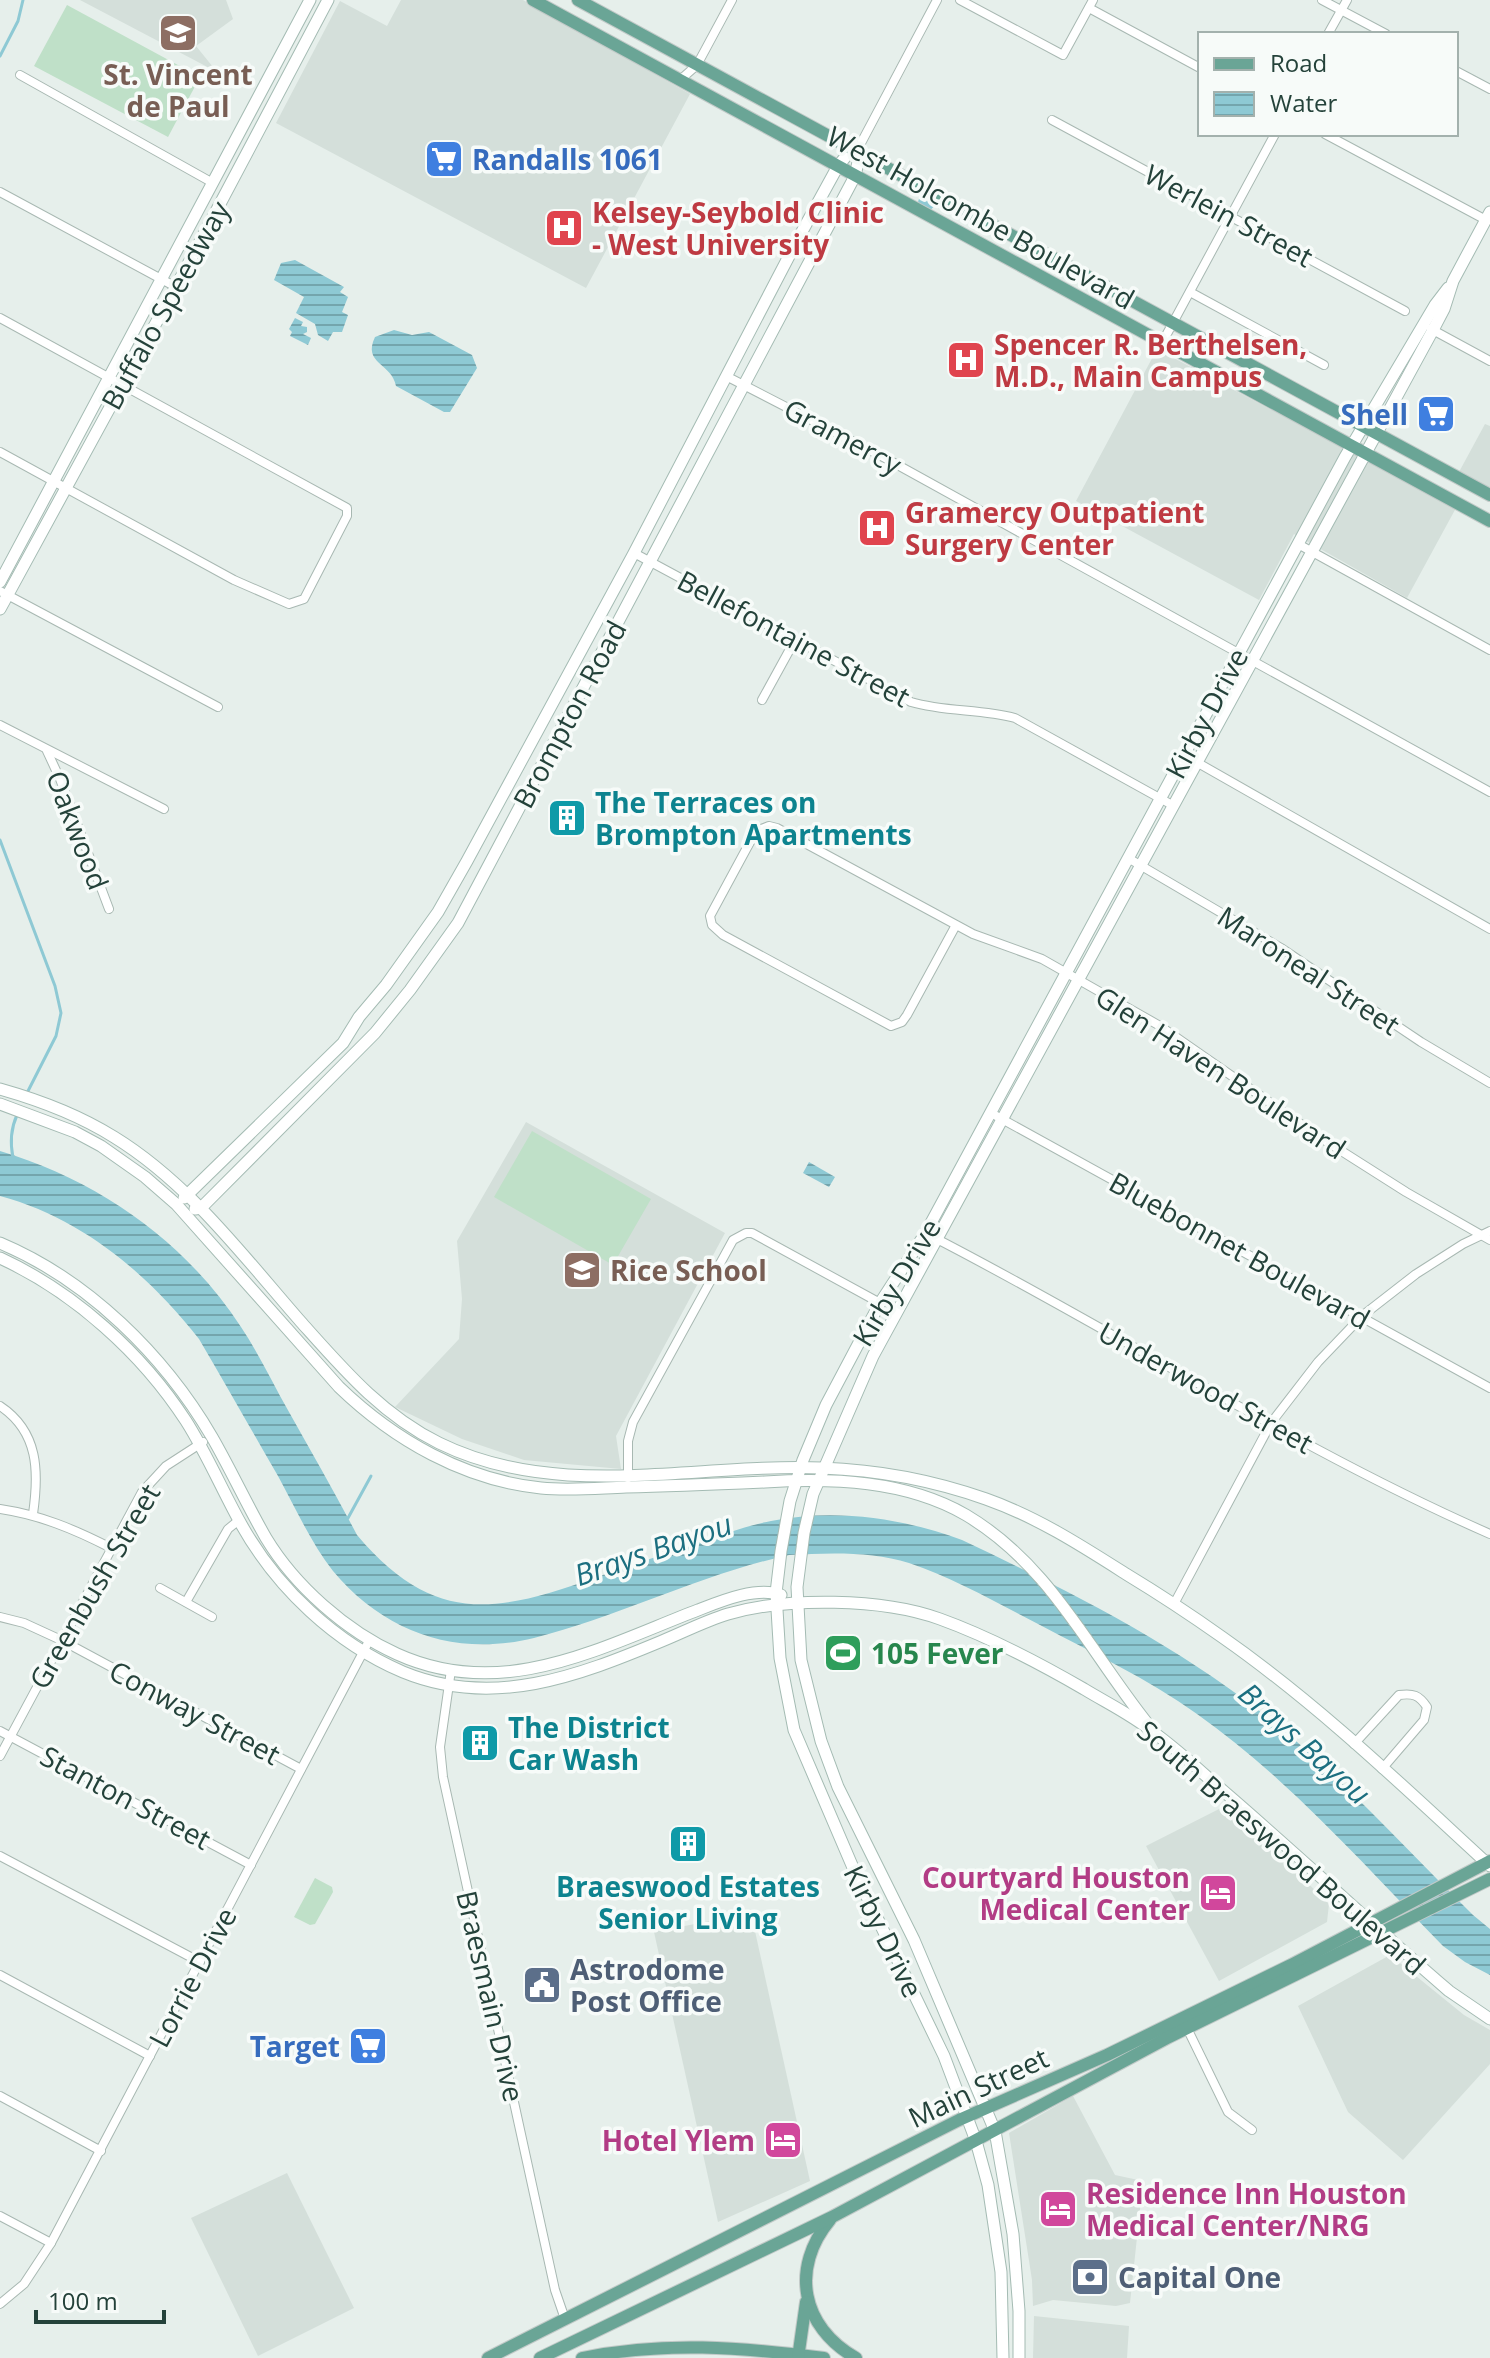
<svg xmlns="http://www.w3.org/2000/svg" width="1490" height="2358" viewBox="0 0 1490 2358" font-family="'Open Sans',sans-serif">
<style>
.built{fill:#d4dfda}
.pitch{fill:#bfe0c8}
.water{fill:url(#water-rules)}
.lines{fill:none;stroke-linecap:round;stroke-linejoin:round}
.stream{stroke:#8ec9d4;stroke-width:3}
.river{stroke:#8ec9d4;stroke-width:16}
.street-casing{stroke:#a8b8b2;stroke-width:10}
.secondary-casing{stroke:#a4bbb3;stroke-width:13}
.primary-casing{stroke:#c2cac8;stroke-width:14}
.street{stroke:#fff;stroke-width:8}
.secondary{stroke:#fff;stroke-width:11}
.primary{stroke:#6aa596;stroke-width:12}
.labels{text-anchor:middle;dominant-baseline:central;stroke-width:7;stroke-linejoin:round;paint-order:stroke}
.education-label{font-size:28px;font-weight:bold;fill:#785e54;stroke:#f7fbf9}
.shop-label{font-size:28px;font-weight:bold;fill:#366cbe;stroke:#f7fbf9;text-anchor:end}
.health-label{font-size:28px;font-weight:bold;fill:#be3a42;stroke:#f7fbf9;text-anchor:start}
.street-label{font-size:28px;fill:#24423a;stroke:#f7fbf9}
.culture-label{font-size:28px;font-weight:bold;fill:#0d838f;stroke:#f7fbf9;text-anchor:start}
.leisure-label{font-size:28px;font-weight:bold;fill:#27864d;stroke:#f7fbf9;text-anchor:start}
.hotel-label{font-size:28px;font-weight:bold;fill:#b23c85;stroke:#f7fbf9;text-anchor:end}
.service-label{font-size:28px;font-weight:bold;fill:#4e5e75;stroke:#f7fbf9;text-anchor:start}
.water-label{font-size:30px;font-style:italic;fill:#1c6f80;stroke:#f7fbf9}
</style>
<defs>
<pattern id="water-rules" width="6" height="5" patternUnits="userSpaceOnUse" patternTransform="scale(2)"><rect width="6" height="5" fill="#8ec9d4"/><path d="M0 2.5h6" fill="none" stroke="#74a5ad"/></pattern>
</defs>
<rect width="100%" height="100%" fill="#e6efeb"/>
<g class="built">
<polygon points="80,0 226,0 233,19 196,46 217,72"/>
<polygon points="401,0 523,0 690,94 586,288 276,123 340,1 387,26"/>
<polygon points="1157,349 1456,508 1407,598 1294,534 1259,600 1076,501"/>
<polygon points="1485,424 1490,426 1490,489 1459,472"/>
<polygon points="526,1122 725,1233 616,1436 621,1469 524,1460 462,1439 395,1407 459,1339 462,1299 457,1241"/>
<polygon points="1221,1808 1278,1854 1329,1904 1327,1922 1219,1981 1146,1846"/>
<polygon points="751,1913 810,2181 718,2222 654,1932"/>
<polygon points="1390,1955 1464,2015 1490,2030 1490,2064 1403,2160 1348,2112 1298,2006"/>
<polygon points="1073,2096 1115,2175 1143,2181 1130,2303 1116,2306 1053,2300 1033,2306 1032,2280 1009,2133"/>
<polygon points="287,2173 354,2308 258,2356 191,2218"/>
<polygon points="1034,2316 1129,2326 1127,2358 1033,2358"/>
</g>
<g class="pitch">
<polygon points="67,5 200,77 168,137 34,66"/>
<polygon points="532,1131 651,1199 613,1265 494,1197"/>
<polygon points="315,1878 332,1887 333,1892 315,1924 310,1925 294,1917"/>
</g>
<g class="water">
<polygon points="295,260 344,287 340,292 348,297 342,312 348,315 342,332 333,332 328,341 318,335 315,324 296,313 304,297 274,280 281,263"/>
<polygon points="295,318 303,322 301,326 307,327 307,332 303,334 311,338 308,345 290,336 292,332 289,329"/>
<path d="M394,330L412,335L429,332L472,355L477,368L450,412H444L396,386C392,363 362,364 375,337Z"/>
<path d="M0,1151C99,1181 184,1240 241,1327C259,1354 273,1384 289,1412C312,1453 335,1493 357,1535C433,1625 495,1614 597,1577C634,1564 670,1552 707,1540C728,1533 749,1525 771,1521C835,1508 902,1518 962,1540C1082,1597 1205,1659 1304,1748C1363,1801 1417,1860 1473,1915L1490,1929V1975L1465,1962L1443,1946C1365,1866 1289,1779 1197,1714C1148,1679 1093,1653 1040,1625C997,1603 954,1578 909,1563C872,1551 827,1553 789,1555C702,1574 621,1616 534,1638C456,1657 385,1633 333,1571C311,1543 295,1507 278,1476C252,1431 226,1385 199,1339C148,1274 82,1218 0,1196Z"/>
<polygon points="809,1162 835,1177 829,1187 803,1173"/>
</g>
<g class="lines">
<g class="stream">
<polyline points="0,56 18,21 23,0"/>
<polyline points="0,840 55,986 61,1013 56,1036 27,1093"/>
<path d="M13,1158C10,1143 11,1128 17,1115"/>
<polyline points="348,1518 371,1476"/>
</g>
<polyline class="river" points="926,203 928,201"/>
<g class="street-casing">
<g id="street">
<polyline points="960,0 1063,55 1093,0"/>
<polyline points="1322,0 1386,34"/>
<polyline points="1089,8 1200,68"/>
<polyline points="1328,34 1347,0"/>
<polyline points="1456,71 1490,89"/>
<polyline points="20,75 213,183"/>
<polyline points="680,80 697,65 732,0"/>
<polyline points="1052,120 1405,311"/>
<polyline points="1325,134 1486,220"/>
<polyline points="860,153 860,145 937,0"/>
<polyline points="0,192 176,287"/>
<polyline points="1190,292 1324,365"/>
<polyline points="0,318 347,508 347,516 304,599 289,604 234,580 0,452"/>
<polyline points="1431,329 1490,361"/>
<polyline points="1162,343 1275,134"/>
<polyline points="726,376 885,458 1490,792"/>
<polyline points="1298,544 1490,650"/>
<path d="M634,553L911,702C945,712 981,709 1015,718L1174,806"/>
<polyline points="0,591 218,707"/>
<polyline points="762,700 795,640"/>
<polyline points="0,725 164,809"/>
<polyline points="47,751 60,779 109,909"/>
<polyline points="1184,755 1490,929"/>
<polyline points="1128,858 1281,948 1421,1042 1490,1083"/>
<polyline points="956,925 907,1015 902,1022 891,1026 723,935 712,925 710,916 756,831 769,826 777,828 973,934 1042,959 1160,1026 1321,1138 1406,1192 1490,1240"/>
<polyline points="991,1113 1490,1388"/>
<path d="M933,1237C1120,1333 1298,1450 1490,1534"/>
<path d="M0,1406C39,1432 39,1472 33,1514"/>
<polyline points="628,1478 628,1441 633,1422 733,1240 746,1233 752,1233 880,1303"/>
<path d="M0,1509C40,1515 74,1529 111,1548"/>
<polyline points="160,1588 212,1617"/>
<polyline points="186,1602 228,1529 239,1520"/>
<polyline points="1174,1604 1271,1423 1318,1362 1362,1316 1416,1274 1463,1244 1490,1231"/>
<polyline points="0,1617 24,1623 61,1640 301,1769"/>
<polyline points="451,1670 440,1747 443,1777 555,2290 565,2319"/>
<polyline points="0,1731 251,1865"/>
<path d="M1354,1744L1399,1695C1413,1693 1419,1695 1427,1707L1424,1720L1382,1769"/>
<polyline points="0,1756 142,1492 166,1466 203,1442"/>
<polyline points="0,1856 200,1962"/>
<polyline points="0,1975 150,2056"/>
<polyline points="1186,2026 1228,2112 1252,2130"/>
<polyline points="0,2096 101,2151"/>
<polyline points="0,2216 51,2243"/>
<polyline points="0,2304 24,2284 51,2243 370,1639"/>
</g>
</g>
<g class="secondary-casing">
<g id="secondary">
<polyline points="0,582 310,0"/>
<polyline points="0,609 186,268 328,0"/>
<path d="M0,1089C39,1100 79,1115 114,1137C189,1183 244,1257 301,1322C343,1369 382,1415 439,1443C559,1502 695,1463 822,1468C877,1470 935,1481 986,1499C1037,1517 1082,1546 1126,1574C1159,1594 1191,1615 1222,1637C1318,1704 1404,1787 1490,1866"/>
<path d="M0,1104L75,1132L101,1146L145,1177L176,1204L339,1387C394,1440 464,1480 541,1488C569,1491 598,1488 626,1487C672,1486 719,1484 765,1482C832,1478 906,1480 966,1515C1050,1565 1088,1649 1147,1723"/>
<polyline points="184,1198 343,1043 359,1017 386,985 438,912 467,861 634,553 799,237 838,166 852,149"/>
<polyline points="195,1209 201,1208 375,1033 410,990 458,923 855,176 860,153"/>
<path d="M0,1243C88,1280 164,1355 212,1437C231,1470 247,1505 266,1538C295,1586 346,1631 397,1654C503,1702 599,1648 698,1610C721,1601 757,1586 781,1595"/>
<path d="M0,1258C74,1292 142,1353 186,1421C207,1454 222,1490 241,1524C277,1588 335,1643 403,1672C493,1709 578,1676 662,1641C684,1632 705,1621 728,1614C787,1597 882,1598 940,1619C990,1637 1039,1663 1084,1689C1107,1703 1132,1715 1153,1732C1177,1749 1199,1770 1221,1789C1298,1855 1372,1925 1449,1991L1490,2019"/>
<polyline points="1003,2358 1001,2272 988,2185 976,2141 944,2056 854,1870 794,1730 780,1658 778,1626 776,1593 781,1551 790,1501 803,1460 826,1405 880,1303 925,1234 1345,457 1435,305 1448,288"/>
<polyline points="1019,2358 1019,2311 1013,2234 995,2131 914,1940 838,1787 821,1741 801,1660 797,1587 804,1533 813,1494 873,1356 1433,330 1444,309 1453,281 1490,212"/>
</g>
</g>
<g class="primary-casing">
<g id="primary">
<polyline points="533,0 1490,521"/>
<polyline points="578,0 1490,495"/>
<path d="M830,2220C790,2268 801,2327 856,2358"/>
<polyline points="488,2358 959,2120 1107,2055 1291,1965 1490,1861"/>
<polyline points="540,2358 832,2217 1169,2037 1490,1879"/>
<path d="M582,2358C664,2341 741,2347 824,2358"/>
<polyline points="798,2358 806,2302"/>
</g>
</g>
<use href="#street" class="street"/>
<use href="#secondary" class="secondary"/>
<use href="#primary" class="primary"/>
</g>
<defs>
<g id="school-square" transform="scale(2)"><rect x="-9" y="-9" width="18" height="18" rx="4" fill="#8d6e63" stroke="#f7fbf9"/><path d="M0-5L7-2L0 1L-7-2ZM-4 1L0 2.5L4 1V4Q0 6-4 4Z" fill="#fff"/></g>
<g id="supermarket-square" transform="scale(2)"><rect x="-9" y="-9" width="18" height="18" rx="4" fill="#3f7fe0" stroke="#f7fbf9"/><path d="M-6-5.5h2.5l.6 2H6L4.5 2H-2.5L-4.4-4H-6ZM-1.5 3.2a1.3 1.3 0 1 0 .1 0ZM3 3.2a1.3 1.3 0 1 0 .1 0Z" fill="#fff"/></g>
<g id="hospital-square" transform="scale(2)"><rect x="-9" y="-9" width="18" height="18" rx="4" fill="#e0444e" stroke="#f7fbf9"/><path d="M-5-5h3v3.5h4V-5h3V5h-3V1.5h-4V5h-3Z" fill="#fff"/></g>
<g id="building-square" transform="scale(2)"><rect x="-9" y="-9" width="18" height="18" rx="4" fill="#0f9aa8" stroke="#f7fbf9"/><path d="M-4-6H4V6H1V3H-1V6H-4ZM-2.5-4.3h1.7v1.8h-1.7ZM.8-4.3h1.7v1.8H.8ZM-2.5-1h1.7V.8h-1.7ZM.8-1h1.7V.8H.8Z" fill="#fff"/></g>
<g id="stadium-square" transform="scale(2)"><rect x="-9" y="-9" width="18" height="18" rx="4" fill="#2e9e5b" stroke="#f7fbf9"/><path d="M0-5a6.5 5 0 1 0 0 10a6.5 5 0 1 0 0-10ZM-3.5-1.8h7v3.6h-7Z" fill="#fff"/></g>
<g id="hotel-square" transform="scale(2)"><rect x="-9" y="-9" width="18" height="18" rx="4" fill="#d1479c" stroke="#f7fbf9"/><path d="M-6-4.5h1.5V1H6V5H4.5V3h-9V5H-6ZM-4 0a1.8 1.8 0 1 1 3.6 0ZM.5 0V-2.5h3Q6-2.5 6 0Z" fill="#fff"/></g>
<g id="civic-square" transform="scale(2)"><rect x="-9" y="-9" width="18" height="18" rx="4" fill="#5c6f8a" stroke="#f7fbf9"/><path d="M-.6-6.5H3V-4.5H.6V-3L4-1V1h2V6H-6V1h2V-1L-.6-3ZM-1.2 2.5V6h2.4V2.5Z" fill="#fff"/></g>
<g id="bank-square" transform="scale(2)"><rect x="-9" y="-9" width="18" height="18" rx="4" fill="#5c6f8a" stroke="#f7fbf9"/><path d="M-6-4H6V4H-6ZM0-2.3a2.3 2.3 0 1 0 0 4.6a2.3 2.3 0 1 0 0-4.6Z" fill="#fff"/></g>
</defs>
<g fill-rule="evenodd">
<use href="#school-square" x="178" y="33"/>
<use href="#supermarket-square" x="444" y="159"/>
<use href="#hospital-square" x="564" y="228"/>
<use href="#hospital-square" x="966" y="360"/>
<use href="#supermarket-square" x="1436" y="414"/>
<use href="#hospital-square" x="877" y="528"/>
<use href="#building-square" x="567" y="818"/>
<use href="#school-square" x="582" y="1270"/>
<use href="#stadium-square" x="843" y="1653"/>
<use href="#building-square" x="480" y="1743"/>
<use href="#building-square" x="688" y="1844"/>
<use href="#hotel-square" x="1218" y="1893"/>
<use href="#civic-square" x="542" y="1985"/>
<use href="#supermarket-square" x="368" y="2046"/>
<use href="#hotel-square" x="783" y="2140"/>
<use href="#hotel-square" x="1058" y="2209"/>
<use href="#bank-square" x="1090" y="2277"/>
</g>
<g class="labels">
<g class="education-label">
<text x="178" y="74">St. Vincent<tspan x="178" dy="32">de Paul</tspan></text>
<text x="610" y="1270" text-anchor="start">Rice School</text>
</g>
<g class="shop-label">
<text x="472" y="159" text-anchor="start">Randalls 1061</text>
<text x="1408" y="414">Shell</text>
<text x="340" y="2046">Target</text>
</g>
<g class="health-label">
<text x="592" y="212">Kelsey-Seybold Clinic<tspan x="592" dy="32">- West University</tspan></text>
<text x="994" y="344">Spencer R. Berthelsen,<tspan x="994" dy="32">M.D., Main Campus</tspan></text>
<text x="905" y="512">Gramercy Outpatient<tspan x="905" dy="32">Surgery Center</tspan></text>
</g>
<g class="street-label">
<text transform="translate(1229 215) rotate(28)">Werlein Street</text>
<text transform="translate(981 217) rotate(29)">West Holcombe Boulevard</text>
<text transform="translate(165 305) rotate(-61)">Buffalo Speedway</text>
<text transform="translate(843 436) rotate(28)">Gramercy</text>
<text transform="translate(794 638) rotate(28)">Bellefontaine Street</text>
<text transform="translate(1206 713) rotate(-62)">Kirby Drive</text>
<text transform="translate(569 714) rotate(-62)">Brompton Road</text>
<text transform="translate(78 830) rotate(69)">Oakwood</text>
<text transform="translate(1309 970) rotate(33)">Maroneal Street</text>
<text transform="translate(1221 1072) rotate(33)">Glen Haven Boulevard</text>
<text transform="translate(1240 1250) rotate(29)">Bluebonnet Boulevard</text>
<text transform="translate(896 1282) rotate(-59)">Kirby Drive</text>
<text transform="translate(1206 1387) rotate(29)">Underwood Street</text>
<text transform="translate(94 1586) rotate(-60)">Greenbush Street</text>
<text transform="translate(195 1712) rotate(28)">Conway Street</text>
<text transform="translate(126 1797) rotate(28)">Stanton Street</text>
<text transform="translate(1282 1847) rotate(41)">South Braeswood Boulevard</text>
<text transform="translate(884 1931) rotate(64)">Kirby Drive</text>
<text transform="translate(192 1977) rotate(-62)">Lorrie Drive</text>
<text transform="translate(491 1996) rotate(77)">Braesmain Drive</text>
<text transform="translate(978 2087) rotate(-25)">Main Street</text>
</g>
<g class="culture-label">
<text x="595" y="802">The Terraces on<tspan x="595" dy="32">Brompton Apartments</tspan></text>
<text x="508" y="1727">The District<tspan x="508" dy="32">Car Wash</tspan></text>
<text x="688" y="1886" text-anchor="middle">Braeswood Estates<tspan x="688" dy="32">Senior Living</tspan></text>
</g>
<g class="leisure-label">
<text x="871" y="1653">105 Fever</text>
</g>
<g class="hotel-label">
<text x="1190" y="1877">Courtyard Houston<tspan x="1190" dy="32">Medical Center</tspan></text>
<text x="755" y="2140">Hotel Ylem</text>
<text x="1086" y="2193" text-anchor="start">Residence Inn Houston<tspan x="1086" dy="32">Medical Center/NRG</tspan></text>
</g>
<g class="service-label">
<text x="570" y="1969">Astrodome<tspan x="570" dy="32">Post Office</tspan></text>
<text x="1118" y="2277">Capital One</text>
</g>
<g class="water-label">
<text transform="translate(653 1549) rotate(-19)">Brays Bayou</text>
<text transform="translate(1305 1743) rotate(42)">Brays Bayou</text>
</g>
</g>
<rect x="1198" y="32" width="260" height="104" fill="#f7fbf9" stroke="#a3b1ad" stroke-width="2"/>
<rect x="1214" y="58" width="40" height="12" fill="#6aa596" stroke="#a3b1ad" stroke-width="2"/>
<text x="1270" y="72" font-size="24" fill="#24423a">Road</text>
<rect x="1214" y="92" width="40" height="24" fill="url(#water-rules)" stroke="#a3b1ad" stroke-width="2"/>
<text x="1270" y="112" font-size="24" fill="#24423a">Water</text>
<path d="M36 2310v12h128v-12" fill="none" stroke="#24423a" stroke-width="4"/>
<text x="48" y="2310" font-size="24" fill="#24423a" stroke="#f7fbf9" stroke-width="6" paint-order="stroke">100 m</text>
</svg>
